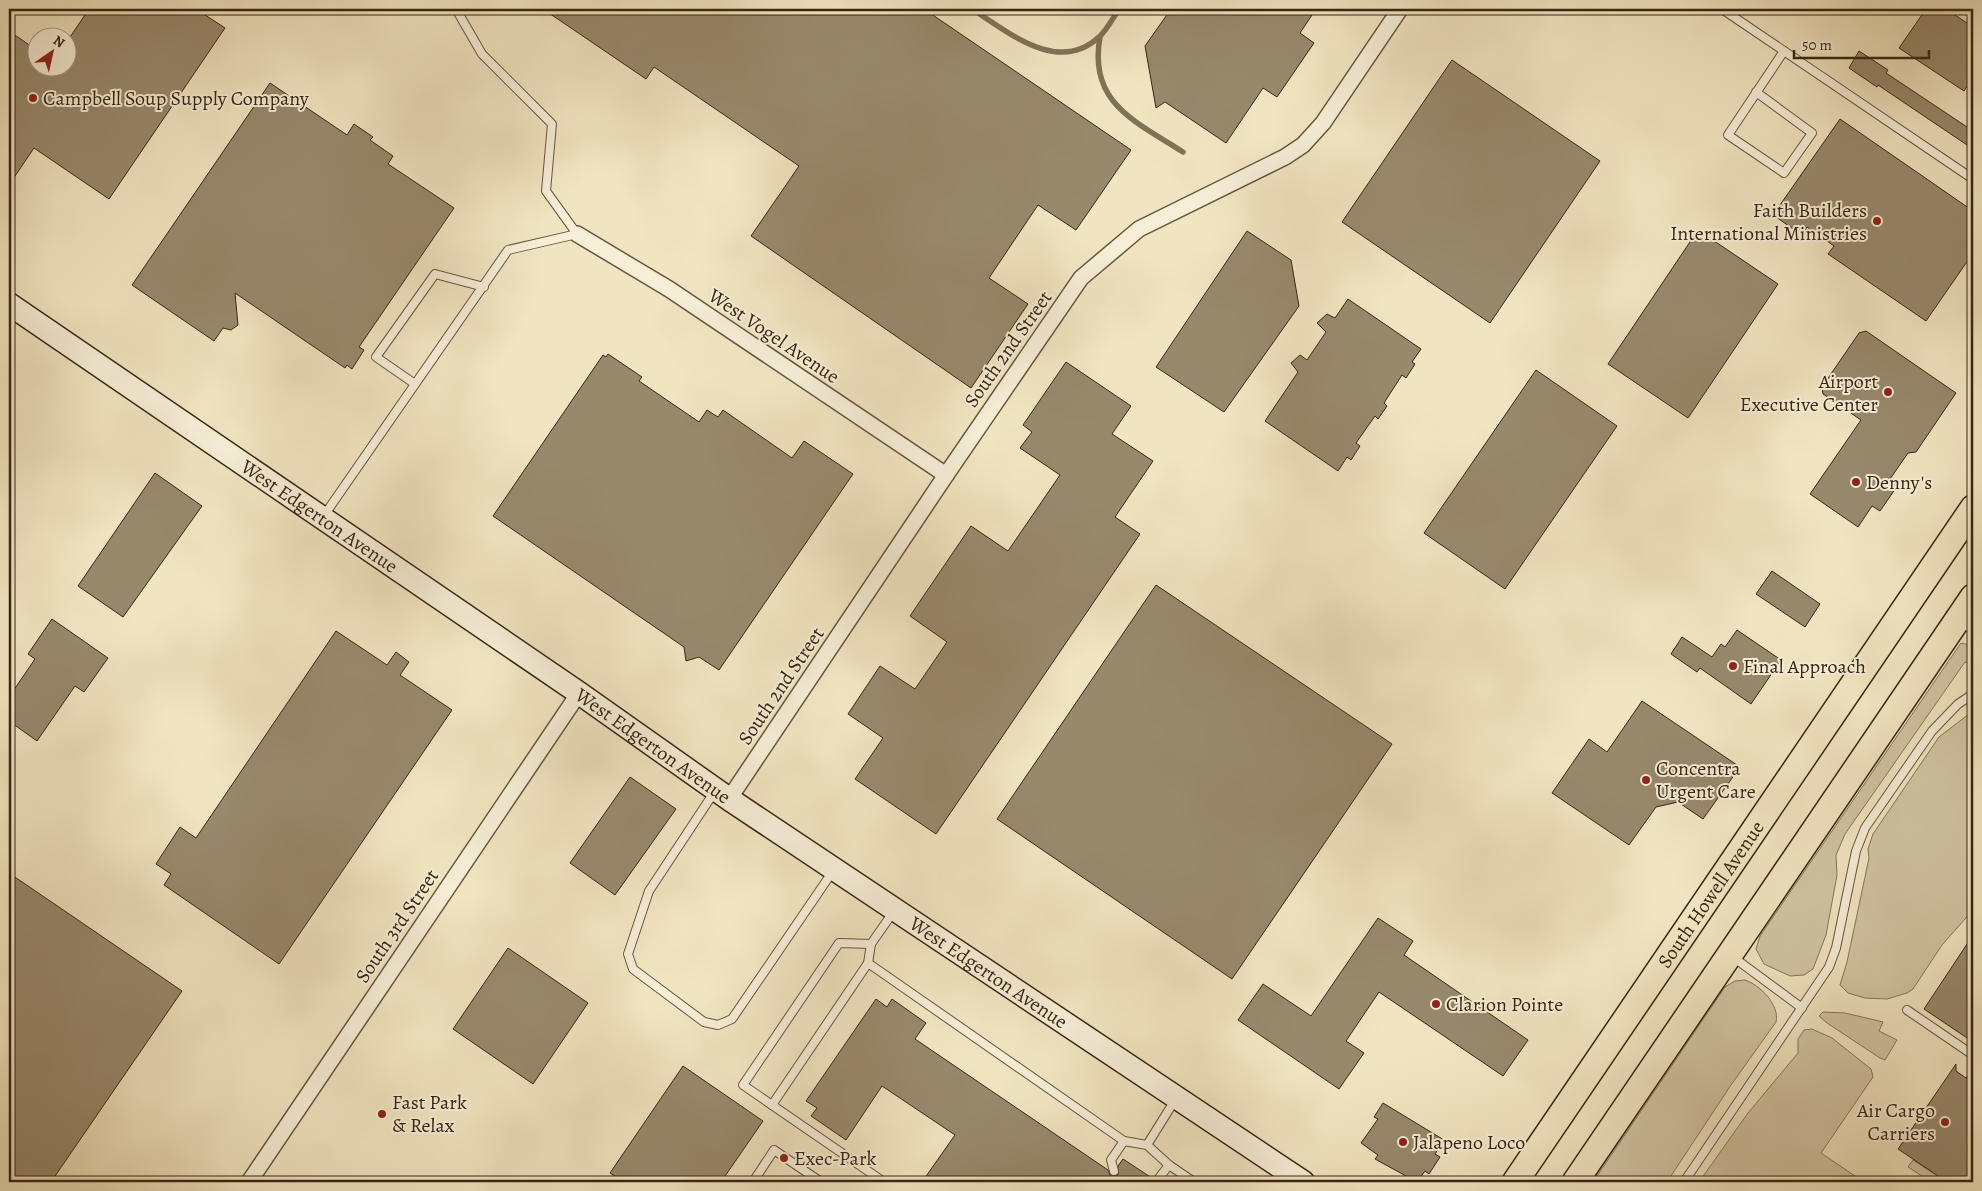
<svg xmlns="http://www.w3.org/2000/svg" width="1982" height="1191" viewBox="0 0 1982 1191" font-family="Alegreya,serif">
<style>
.green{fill:#d1c5a3;stroke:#84765a}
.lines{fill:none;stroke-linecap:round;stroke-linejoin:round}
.stream{stroke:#817257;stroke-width:5.5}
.building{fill:#98896d;stroke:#372611}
.lane-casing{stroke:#66563d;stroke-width:10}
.street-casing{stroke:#66563d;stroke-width:18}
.secondary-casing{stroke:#372611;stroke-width:25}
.primary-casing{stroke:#372611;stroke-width:28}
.path{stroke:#372611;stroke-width:3;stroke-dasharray:4 2.5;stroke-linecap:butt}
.lane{stroke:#f6eed7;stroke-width:8}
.street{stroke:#f6eed7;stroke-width:15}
.secondary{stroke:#f6eed7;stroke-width:22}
.primary{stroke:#f1e5c1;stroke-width:25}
.poi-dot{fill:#8f2418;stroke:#f6eed7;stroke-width:2}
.labels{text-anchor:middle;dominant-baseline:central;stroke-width:4;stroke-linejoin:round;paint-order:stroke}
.poi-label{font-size:20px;fill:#372611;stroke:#f6eed7;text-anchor:start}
.street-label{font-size:20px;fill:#372611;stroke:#f6eed7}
</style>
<rect width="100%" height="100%" fill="#f1e5c1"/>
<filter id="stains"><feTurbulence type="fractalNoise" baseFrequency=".004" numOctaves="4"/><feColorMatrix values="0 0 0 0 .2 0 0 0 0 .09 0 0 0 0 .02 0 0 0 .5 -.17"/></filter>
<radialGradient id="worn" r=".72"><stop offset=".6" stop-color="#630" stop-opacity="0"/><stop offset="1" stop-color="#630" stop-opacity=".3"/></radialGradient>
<g class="green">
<polygon points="1961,643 1973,646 1973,666 1965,662 1845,834 1836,855 1837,875 1826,935 1813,969 1804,975 1790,976 1764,964 1756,949 1760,936"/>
<polygon points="1969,714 1973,717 1973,910 1942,945 1913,989 1907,993 1887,999 1865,998 1848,993 1840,985 1847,962 1869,858 1868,849 1873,834 1939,737"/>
<path d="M1745,980C1760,985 1780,1005 1776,1022L1731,1085L1667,1182H1593L1725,987L1735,981Z"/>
<polygon points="1823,1012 1845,1013 1883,1022 1879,1031 1897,1040 1885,1060 1880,1058 1827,1023 1819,1016"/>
<polygon points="1812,1029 1832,1038 1871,1069 1873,1077 1821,1153 1864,1182 1699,1182 1748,1113 1798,1053 1798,1039 1804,1030"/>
<polygon points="1913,1160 1947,1182 1931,1182 1908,1167"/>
</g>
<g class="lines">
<g class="stream">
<path d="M972,9C1008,32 1058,75 1099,37C1107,30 1113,18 1119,9"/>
<path d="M1100,37C1088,103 1135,121 1183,152"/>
</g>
</g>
<g class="building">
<polygon points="89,9 196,9 225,28 109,199 34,148 9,185 9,31 38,51 38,68 68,68 68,40"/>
<polygon points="543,9 924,9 1131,150 1076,230 1038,205 989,278 1028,304 971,388 751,236 799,166 654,67 646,79"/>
<polygon points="1171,9 1316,9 1300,33 1314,43 1277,97 1263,88 1226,143 1165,102 1156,108 1145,46"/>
<polygon points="1926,9 1946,9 1973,27 1973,77 1964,91 1899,48"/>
<polygon points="1859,51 1888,70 1886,73 1973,131 1973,149 1878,85 1877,87 1849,68"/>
<polygon points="1452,60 1600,161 1490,323 1342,222"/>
<polygon points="270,83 347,135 354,124 373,137 370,140 393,156 388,164 454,208 359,347 364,350 352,369 347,365 345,368 235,293 238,325 231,330 223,328 214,341 132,285"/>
<polygon points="1840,119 1973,211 1973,253 1926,321 1828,254 1834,246 1807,227 1802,235 1773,215"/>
<polygon points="1698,230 1778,284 1688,418 1608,364"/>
<polygon points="1247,231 1291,260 1299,306 1224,412 1156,367"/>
<polygon points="1348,299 1421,349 1412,362 1415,364 1406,378 1402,375 1384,403 1387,406 1378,419 1375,416 1356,443 1360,446 1351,460 1347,457 1338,471 1265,421 1298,372 1291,363 1300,355 1307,360 1326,332 1317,323 1327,314 1335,318"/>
<polygon points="1866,331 1956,393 1916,452 1908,453 1890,479 1898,485 1880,511 1872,506 1858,527 1810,494 1861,420 1823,394 1822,387 1859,333"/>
<polygon points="608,354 642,377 639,381 699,422 707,410 718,417 723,410 792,458 804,441 853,474 719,670 699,657 686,661 684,647 493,516 603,355 606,357"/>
<polygon points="1066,362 1131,406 1112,434 1153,461 1115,517 1140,534 936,834 855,779 883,738 848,714 880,666 915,689 947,642 910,616 971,526 1008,551 1060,475 1020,448 1032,432 1023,425"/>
<polygon points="1536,370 1617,426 1505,589 1424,533"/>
<polygon points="155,473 202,506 123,617 78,586"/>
<polygon points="1772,571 1820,604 1805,627 1756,594"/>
<polygon points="1156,585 1392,744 1232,979 997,819"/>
<polygon points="52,619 108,658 84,692 75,686 37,741 9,721 9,697 35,659 28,654"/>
<polygon points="1737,630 1781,660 1751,704 1700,668 1697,672 1671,654 1682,637 1712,657 1721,644 1725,647"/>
<polygon points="336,631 387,665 396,652 409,662 400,675 452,710 279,964 164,885 171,874 156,864 180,827 196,838"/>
<polygon points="1642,701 1740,767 1703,819 1678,802 1656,807 1629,845 1552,793 1589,739 1607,752"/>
<polygon points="630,777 676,809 615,895 570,863"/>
<polygon points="9,873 182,991 51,1182 9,1182"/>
<polygon points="1378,918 1413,941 1404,955 1528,1040 1503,1076 1379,992 1346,1041 1364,1053 1339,1089 1238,1020 1263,984 1311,1016"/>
<polygon points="1973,935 1973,1042 1924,1009"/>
<polygon points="508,948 588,1003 533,1084 453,1029"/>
<polygon points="876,999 887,1007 892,999 926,1023 915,1039 1108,1170 1110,1175 1118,1175 1118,1166 1123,1159 1152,1178 1150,1182 922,1182 955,1135 882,1086 846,1140 811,1116 817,1108 806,1101"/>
<polygon points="1956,1064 1956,1071 1973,1083 1973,1182 1947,1182 1898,1149"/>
<polygon points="683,1066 763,1121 721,1182 624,1182 610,1173"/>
<polygon points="1383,1103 1444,1140 1435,1154 1440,1157 1429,1174 1425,1171 1417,1182 1375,1159 1378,1155 1361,1143 1378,1119 1374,1117"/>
</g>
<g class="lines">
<g class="lane-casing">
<g id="lane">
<polyline points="1722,9 1973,179"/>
<polyline points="1756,92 1812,133 1784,173 1728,135 1784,51"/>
<polyline points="415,384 376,357 435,274 484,287"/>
<polyline points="323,517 508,250 577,234 546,191 552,124 482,54 456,9"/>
<polyline points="1963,620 1973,632"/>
<polyline points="715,791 649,891 628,954 633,969 704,1022 718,1025 732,1019 833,871"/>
<polyline points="871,944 839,943 743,1085 884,1182"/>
<polyline points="1733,957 1802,1008"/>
<polyline points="868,963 871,944 894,911"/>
<polyline points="1907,1010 1973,1055"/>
<polyline points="772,1105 868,963 1124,1141"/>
<polyline points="1147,1145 1175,1100"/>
<polyline points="1114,1171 1111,1160 1124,1141 1147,1145 1169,1165 1194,1182"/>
<polyline points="753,1182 774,1150 821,1182"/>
<polyline points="1156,1182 1169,1165"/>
<polyline points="1684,1182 1829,967 1836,948 1856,851 1865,828 1932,731 1958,704 1973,694"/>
</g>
</g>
<g class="street-casing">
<g id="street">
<polyline points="577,234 669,289 946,475"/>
<polyline points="729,799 946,475 1081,278 1139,229 1285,157 1303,145 1323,123 1400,9"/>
<polyline points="249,1182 579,693"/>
</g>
</g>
<g class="secondary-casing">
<g id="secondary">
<path id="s1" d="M9,304L579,693L729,799L1303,1182"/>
</g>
</g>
<g class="primary-casing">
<g id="primary">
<path id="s2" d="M1515,1182L1973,508"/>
<polyline points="1575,1182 1973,597"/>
</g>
</g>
<polyline class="path" points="1967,1079 1969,1075 1973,1078"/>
<use href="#lane" class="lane"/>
<use href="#street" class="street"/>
<use href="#secondary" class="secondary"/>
<use href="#primary" class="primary"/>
</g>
<g class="poi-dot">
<circle cx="33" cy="98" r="5"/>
<circle cx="1877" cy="221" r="5"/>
<circle cx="1888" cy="392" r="5"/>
<circle cx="1856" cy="482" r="5"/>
<circle cx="1733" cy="666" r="5"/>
<circle cx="1646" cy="780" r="5"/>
<circle cx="1436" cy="1004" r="5"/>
<circle cx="382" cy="1114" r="5"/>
<circle cx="1945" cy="1122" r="5"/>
<circle cx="1403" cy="1142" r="5"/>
<circle cx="784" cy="1158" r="5"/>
</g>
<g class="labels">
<g class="poi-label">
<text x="43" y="98">Campbell Soup Supply Company</text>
<text x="1867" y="210" text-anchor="end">Faith Builders<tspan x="1867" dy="23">International Ministries</tspan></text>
<text x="1878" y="381" text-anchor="end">Airport<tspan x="1878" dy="23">Executive Center</tspan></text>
<text x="1866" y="482">Denny's</text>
<text x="1743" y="666">Final Approach</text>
<text x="1656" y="768">Concentra<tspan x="1656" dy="23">Urgent Care</tspan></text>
<text x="1446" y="1004">Clarion Pointe</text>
<text x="392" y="1102">Fast Park<tspan x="392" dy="23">&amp; Relax</tspan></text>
<text x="1935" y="1110" text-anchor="end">Air Cargo<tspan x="1935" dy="23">Carriers</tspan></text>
<text x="1413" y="1142">Jalapeno Loco</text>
<text x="794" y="1158">Exec-Park</text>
</g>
<g class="street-label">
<text transform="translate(774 336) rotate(34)">West Vogel Avenue</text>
<text transform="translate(1008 349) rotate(-55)">South 2nd Street</text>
<text stroke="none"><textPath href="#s1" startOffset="376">West Edgerton Avenue</textPath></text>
<text transform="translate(781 686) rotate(-56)">South 2nd Street</text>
<text stroke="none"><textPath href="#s1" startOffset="781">West Edgerton Avenue</textPath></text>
<text stroke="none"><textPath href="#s2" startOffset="348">South Howell Avenue</textPath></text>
<text transform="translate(397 926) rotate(-56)">South 3rd Street</text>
<text stroke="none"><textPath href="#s1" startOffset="1186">West Edgerton Avenue</textPath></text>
</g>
</g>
<rect width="1982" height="1191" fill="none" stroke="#f1e5c1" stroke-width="30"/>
<rect x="10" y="10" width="1962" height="1171" fill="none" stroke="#372611" stroke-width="2.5"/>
<rect x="15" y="15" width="1952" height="1161" fill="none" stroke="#372611"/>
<g transform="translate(52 52) rotate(34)"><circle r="24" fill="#f6eed7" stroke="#aa9e88"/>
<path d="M0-4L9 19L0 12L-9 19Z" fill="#8f2418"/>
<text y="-8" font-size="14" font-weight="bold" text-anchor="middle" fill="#372611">N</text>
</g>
<path d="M1794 50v8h135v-8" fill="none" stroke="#372611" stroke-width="2.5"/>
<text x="1802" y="50" font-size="15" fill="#372611" stroke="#f6eed7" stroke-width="4" paint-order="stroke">50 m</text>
<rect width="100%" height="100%" filter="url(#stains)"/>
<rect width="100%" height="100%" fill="url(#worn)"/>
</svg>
